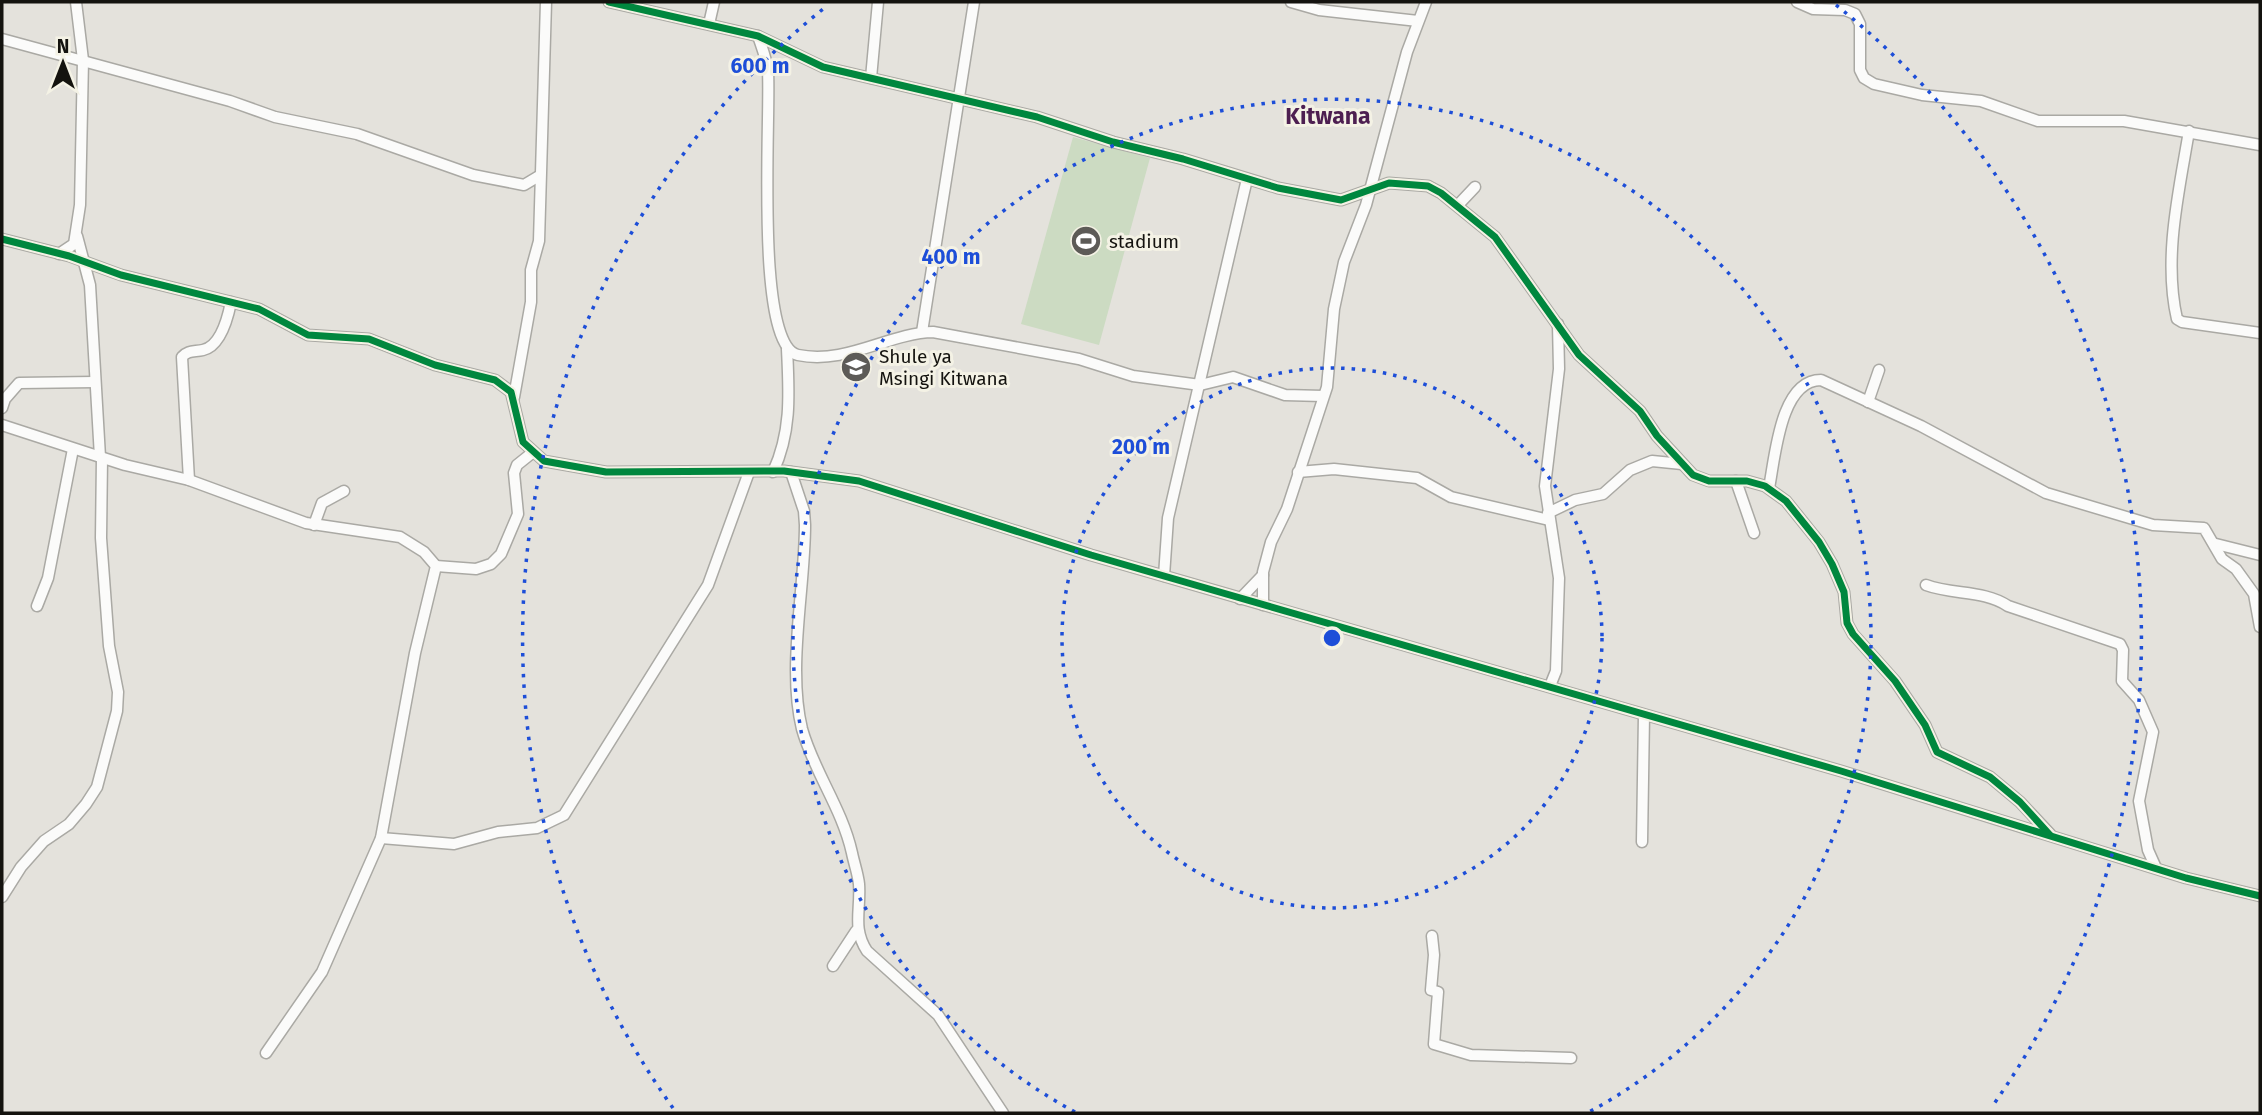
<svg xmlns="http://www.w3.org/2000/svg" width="2262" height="1115" viewBox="0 0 2262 1115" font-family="'Fira Sans',sans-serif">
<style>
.green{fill:#ccdbc2}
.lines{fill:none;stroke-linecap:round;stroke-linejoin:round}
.minor-casing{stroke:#aaa9a4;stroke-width:13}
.minor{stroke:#fbfbfa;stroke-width:10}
.cycleway-casing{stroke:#f4f2e5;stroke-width:11}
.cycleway{stroke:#00873e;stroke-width:7}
.ring{fill:none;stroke:#1d4ed8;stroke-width:3.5;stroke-dasharray:3.5 7}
.labels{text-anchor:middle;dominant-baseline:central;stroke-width:6;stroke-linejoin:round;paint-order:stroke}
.poi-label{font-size:19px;fill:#14130f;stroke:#f4f2e5;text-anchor:start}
.quarter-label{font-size:23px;font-weight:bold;fill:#4d1f51;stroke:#f4f2e5}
.centre{fill:#1d4ed8;stroke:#f4f2e5;stroke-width:3.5}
.ring-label{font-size:21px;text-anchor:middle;font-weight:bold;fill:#1d4ed8;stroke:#f4f2e5;stroke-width:6;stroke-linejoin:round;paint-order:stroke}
</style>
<rect width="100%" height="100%" fill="#e4e2dc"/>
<polygon class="green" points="1073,137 1150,158 1099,345 1021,324"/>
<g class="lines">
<g class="minor-casing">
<g id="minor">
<polyline points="609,2 758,36 823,67 1037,117 1113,142 1183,159 1278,188 1341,200 1389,183 1428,186 1441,193 1495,237 1579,355 1640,411 1657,436 1693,475 1709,481 1747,481 1765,486 1786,501 1819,542 1832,564 1844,592 1847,623 1853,634 1895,681 1925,725 1937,752 1990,777 2020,802 2050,834"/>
<polyline points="1291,2 1319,10 1418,21"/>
<polyline points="1797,2 1813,9 1845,10 1855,14 1860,24 1860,70 1864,78 1874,84 1922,95 1981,101 2038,121 2124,121 2260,145"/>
<polyline points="709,24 714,2"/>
<path d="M758,36C762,48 767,60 768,72C771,114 754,346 798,355C846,365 889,333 933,332L1079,359L1133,376L1200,385L1233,377L1285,395L1323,396"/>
<polyline points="2,39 230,101 275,117 357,134 473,175 524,185 539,176"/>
<polyline points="871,78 878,2"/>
<path d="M2189,131C2179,191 2163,258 2177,319L2182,322L2260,333"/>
<polyline points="1458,205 1475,187"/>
<polyline points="77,236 90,285 100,457"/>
<polyline points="2,239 69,256 121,275 259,309 308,335 369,339 435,365 495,380 511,392 523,442 544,461 606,472 784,471 859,481 1091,555 1841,771 2186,878 2260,896"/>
<polyline points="59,254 74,244 80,205 83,60 76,2"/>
<polyline points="922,332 974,2"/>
<polyline points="514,397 531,302 531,270 539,241 546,2"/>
<polyline points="1868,402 1879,370"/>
<polyline points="2,408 5,399 19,383 95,382"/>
<polyline points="2,425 125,465 189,480 306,523 400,537 424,552 436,566 415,653 381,838 322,972 266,1053"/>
<path d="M773,472C792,431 789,392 787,349"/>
<path d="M791,472L804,511L805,525C805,588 787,668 802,729C814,772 842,808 852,853C854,863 858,874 859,884C861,910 852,928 867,951L938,1015L1003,1113"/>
<polyline points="1298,472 1334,469 1417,478 1451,497 1549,520"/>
<path d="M189,480L182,357C188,350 194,352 203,350C221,346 228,317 231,302"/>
<polyline points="1736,481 1754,533"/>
<path d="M1769,488C1775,458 1780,380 1821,380L1921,426L2046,493L2153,525L2204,528L2222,559L2236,569L2254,594L2260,627"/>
<polyline points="1548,513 1575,500 1603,494 1630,470 1652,461 1682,464"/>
<polyline points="314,525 322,503 344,491"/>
<polyline points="2216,544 2260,555"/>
<polyline points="436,566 476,569 491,564 501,554 518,514 514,473 517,465 532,453"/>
<polyline points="1164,576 1168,518 1247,179"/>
<path d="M1926,585C1953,595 1984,590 2008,606L2120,644L2123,650L2122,681L2139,700L2153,732L2139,801L2148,850L2156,868"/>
<polyline points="1240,599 1263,575"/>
<polyline points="1263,605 1263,572 1271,542 1287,509 1327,387 1334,309 1344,262 1366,205 1407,52 1426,2"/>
<polyline points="37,606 48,578 73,449"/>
<polyline points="1550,686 1556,671 1559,578 1545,486 1559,369 1558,324"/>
<polyline points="381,838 454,844 498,832 537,828 564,815 708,585 749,472"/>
<polyline points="1642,842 1644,715"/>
<polyline points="2,897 21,867 44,841 69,824 86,804 97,787 117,711 118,692 109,646 101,538 102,458"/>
<polyline points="1432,936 1434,955 1431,990 1438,992 1434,1044 1471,1055 1571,1058"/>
<polyline points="833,966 856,931"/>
</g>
</g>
<use href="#minor" class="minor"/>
<g class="cycleway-casing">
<g id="cycleway">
<polyline points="609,2 758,36 823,67 1037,117 1113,142 1183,159 1278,188 1341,200 1389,183 1428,186 1441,193 1495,237 1579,355 1640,411 1657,436 1693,475 1709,481 1747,481 1765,486 1786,501 1819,542 1832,564 1844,592 1847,623 1853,634 1895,681 1925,725 1937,752 1990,777 2020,802 2050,835"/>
<polyline points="2,239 69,256 121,275 259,309 308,335 369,339 435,365 495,380 511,392 523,442 544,461 606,472 784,471 859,481 1091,555 1841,771 2186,878 2260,896"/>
</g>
</g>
<use href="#cycleway" class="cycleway"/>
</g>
<g class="ring">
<circle cx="1332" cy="638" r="270"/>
<path d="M1075 1112A539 539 0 1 1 1589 1112"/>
<path d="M673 1108A809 809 0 0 1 828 5M1836 5A809 809 0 0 1 1991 1108"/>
</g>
<defs>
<g id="stadium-disc" transform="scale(1.575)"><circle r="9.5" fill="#5d5b57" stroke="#f4f2e5"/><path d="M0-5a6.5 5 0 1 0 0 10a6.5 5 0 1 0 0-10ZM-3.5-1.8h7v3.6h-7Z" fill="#fff"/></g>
<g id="school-disc" transform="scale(1.575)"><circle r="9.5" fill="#5d5b57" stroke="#f4f2e5"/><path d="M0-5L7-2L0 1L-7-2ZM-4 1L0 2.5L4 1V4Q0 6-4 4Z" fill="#fff"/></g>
</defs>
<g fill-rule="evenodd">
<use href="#stadium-disc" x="1086" y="241"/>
<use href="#school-disc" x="856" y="367"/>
</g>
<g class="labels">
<g class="poi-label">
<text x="1109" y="241">stadium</text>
<text x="879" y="356">Shule ya<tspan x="879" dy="22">Msingi Kitwana</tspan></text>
</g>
<g class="quarter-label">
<text x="1328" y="116">Kitwana</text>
</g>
</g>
<circle cx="1332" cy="638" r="10" class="centre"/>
<g class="ring-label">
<text x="760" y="73">600 m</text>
<text x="951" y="264">400 m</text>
<text x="1141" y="454">200 m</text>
</g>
<rect width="2262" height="1115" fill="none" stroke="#14130f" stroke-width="7"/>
<g transform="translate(63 63)" stroke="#f4f2e5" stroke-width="5" paint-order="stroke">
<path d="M0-5L12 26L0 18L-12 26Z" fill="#14130f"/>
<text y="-10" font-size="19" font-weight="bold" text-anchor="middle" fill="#14130f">N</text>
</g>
</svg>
